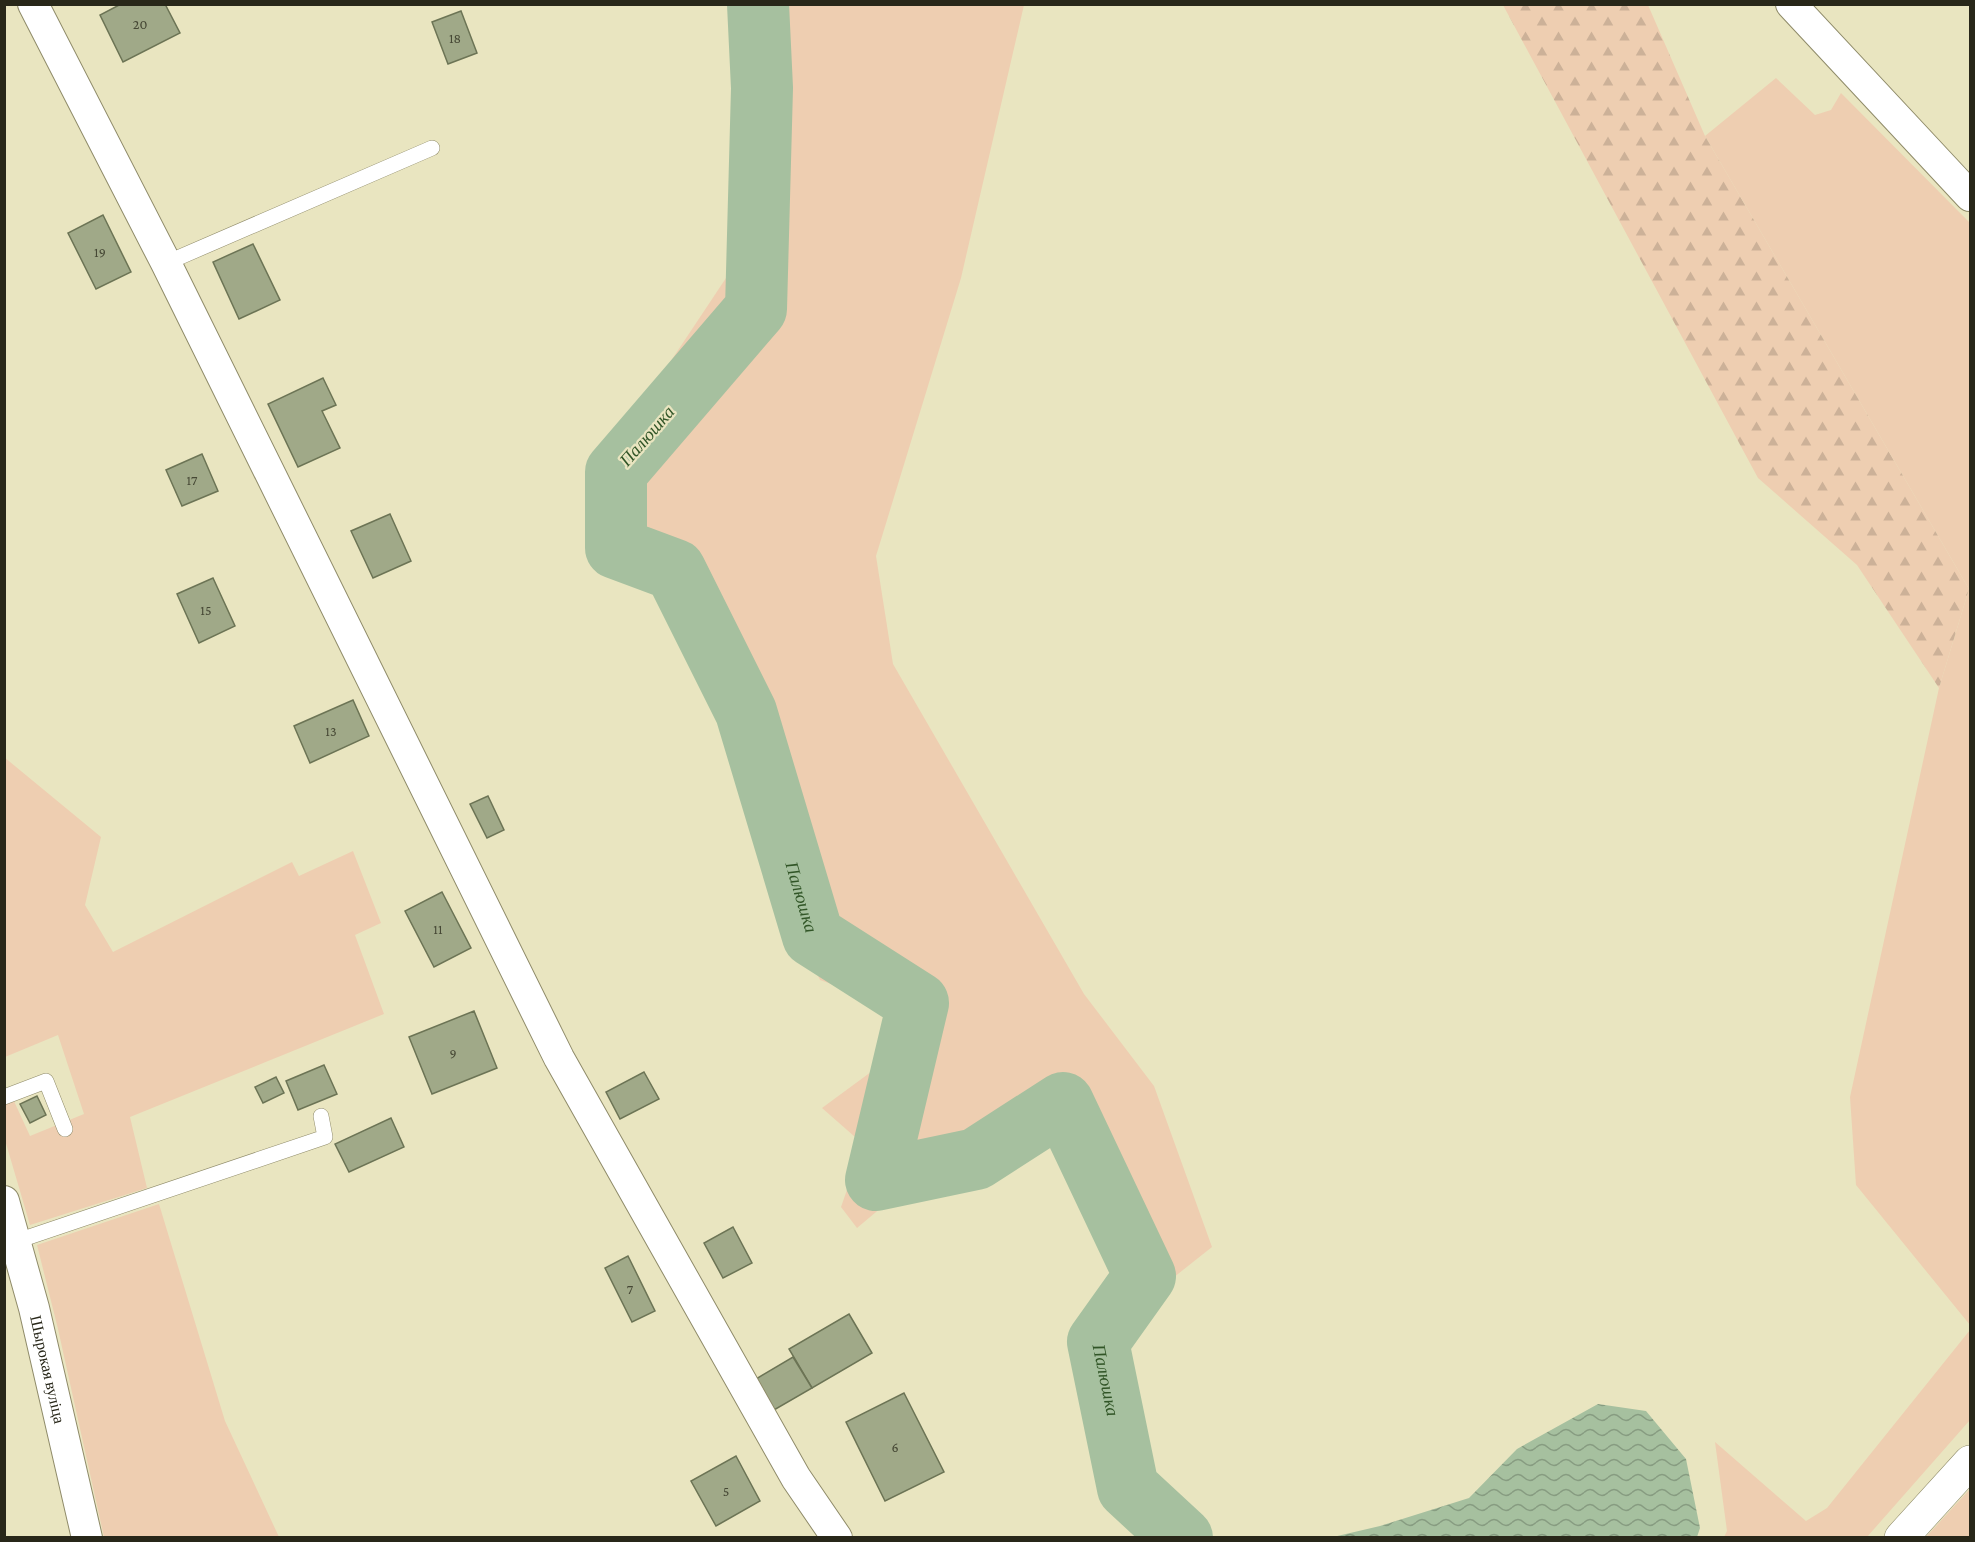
<svg xmlns="http://www.w3.org/2000/svg" width="1975" height="1542" viewBox="0 0 1975 1542" font-family="'Crimson Pro',serif">
<style>
.green{fill:#eeceb1}
.forest{fill:url(#forest-firs)}
.water{fill:url(#water-waves)}
.lines{fill:none;stroke-linecap:round;stroke-linejoin:round}
.river{stroke:#a6c09f;stroke-width:62}
.building{fill:#a0a988;stroke:#6c7455;stroke-width:1.5}
.service-casing{stroke:#8f8b69;stroke-width:16}
.minor-casing{stroke:#8f8b69;stroke-width:32}
.tertiary-casing{stroke:#8f8b69;stroke-width:34}
.service{stroke:#fff;stroke-width:15}
.minor{stroke:#fff;stroke-width:30}
.tertiary{stroke:#fff;stroke-width:33}
.labels{text-anchor:middle;dominant-baseline:central;stroke-width:4.5;stroke-linejoin:round;paint-order:stroke}
.number-label{font-size:14px;fill:#464835}
.street-label{font-size:16px;fill:#282719;stroke:#e9e5c0}
.water-label{font-size:18px;font-style:italic;fill:#315527;stroke:#e9e5c0}
</style>
<defs>
<pattern id="forest-firs" width="22" height="20" patternUnits="userSpaceOnUse" patternTransform="scale(1.5)"><rect width="22" height="20" fill="#eeceb1"/><path d="M5 1l3.5 6h-7zM16 11l3.5 6h-7z" fill="#ccb198"/></pattern>
<pattern id="water-waves" width="16" height="10" patternUnits="userSpaceOnUse" patternTransform="scale(1.5)"><rect width="16" height="10" fill="#a6c09f"/><path d="M0 5q4-4 8 0t8 0" fill="none" stroke="#879c81"/></pattern>
</defs>
<rect width="100%" height="100%" fill="#e9e5c0"/>
<g class="green">
<polygon points="745,5 1024,5 961,278 876,556 893,664 1084,994 1154,1086 1212,1247 1106,1331 1119,1254 1060,1120 983,1171 907,1186 857,1228 841,1207 863,1144 822,1108 894,1055 891,1005 820,980 765,864 741,741 683,608 616,560 585,490 736,263"/>
<polygon points="1776,78 1815,115 1831,110 1841,93 1970,223 1970,1325 1856,1185 1850,1097 1939,688 1969,589 1705,136"/>
<polygon points="4,757 101,837 85,905 113,952 292,862 299,876 353,851 381,923 355,935 384,1014 130,1117 147,1188 30,1225 5,1140 5,1103 13,1099 30,1136 84,1114 58,1035 5,1057"/>
<polygon points="159,1204 225,1421 279,1537 104,1537 58,1329 37,1245"/>
<polygon points="1970,1330 1970,1420 1867,1537 1724,1537 1727,1531 1715,1442 1806,1521 1827,1508"/>
<polygon points="1970,1489 1970,1537 1926,1537"/>
</g>
<polygon class="forest" points="1503,5 1648,5 1705,136 1969,589 1939,688 1857,565 1758,478"/>
<polygon class="water" points="1598,1404 1646,1411 1686,1459 1700,1528 1697,1537 1333,1537 1380,1526 1469,1498 1517,1449"/>
<g class="lines">
<path class="river" id="s1" d="M758,4L762,88L756,309L616,472V548L675,570L746,712L813,936L918,1003L876,1180L976,1159L1063,1103L1145,1276L1098,1342L1128,1488L1182,1538"/>
</g>
<g class="building">
<polygon points="121,4 165,4 180,33 123,62 100,15"/>
<polygon points="461,11 477,53 448,64 432,22"/>
<polygon points="103,215 131,272 96,289 68,233"/>
<polygon points="253,244 280,300 239,319 213,262"/>
<polygon points="323,378 336,405 322,411 340,448 298,467 268,404"/>
<polygon points="202,454 218,491 182,506 166,470"/>
<polygon points="390,514 411,561 373,578 351,531"/>
<polygon points="213,578 235,626 199,643 177,594"/>
<polygon points="353,700 369,736 310,763 294,726"/>
<polygon points="488,796 504,830 487,838 470,804"/>
<polygon points="442,892 471,948 434,967 405,911"/>
<polygon points="474,1011 497,1068 432,1094 409,1037"/>
<polygon points="324,1065 337,1094 298,1110 286,1081"/>
<polygon points="644,1072 659,1099 620,1119 606,1092"/>
<polygon points="276,1077 284,1093 263,1103 255,1087"/>
<polygon points="37,1096 46,1115 30,1123 20,1104"/>
<polygon points="391,1118 404,1147 349,1172 335,1144"/>
<polygon points="733,1227 752,1263 723,1278 704,1243"/>
<polygon points="628,1256 655,1311 632,1322 605,1268"/>
<polygon points="849,1314 872,1353 812,1388 789,1349"/>
<polygon points="793,1357 812,1388 774,1410 756,1379"/>
<polygon points="904,1393 944,1472 885,1501 846,1422"/>
<polygon points="736,1456 760,1501 716,1526 691,1481"/>
</g>
<g class="lines">
<g class="service-casing">
<g id="service">
<polyline points="166,263 432,148"/>
<polyline points="4,1097 46,1081 65,1129"/>
<polyline points="17,1241 325,1137 321,1116"/>
</g>
</g>
<g class="minor-casing">
<g id="minor">
<polyline points="33,4 166,263 559,1058 796,1478 837,1538"/>
<polyline points="1791,4 1970,196"/>
<path id="s2" d="M4,1201L34,1308L87,1538"/>
</g>
</g>
<g class="tertiary-casing">
<polyline id="tertiary" points="1901,1538 1970,1462"/>
</g>
<use href="#service" class="service"/>
<use href="#minor" class="minor"/>
<use href="#tertiary" class="tertiary"/>
</g>
<g class="labels">
<g class="number-label">
<text x="140" y="24">20</text>
<text x="455" y="38">18</text>
<text x="100" y="252">19</text>
<text x="192" y="480">17</text>
<text x="206" y="610">15</text>
<text x="331" y="731">13</text>
<text x="438" y="929">11</text>
<text x="453" y="1053">9</text>
<text x="630" y="1289">7</text>
<text x="895" y="1447">6</text>
<text x="726" y="1491">5</text>
</g>
<g class="street-label">
<text stroke="none"><textPath href="#s2" startOffset="174">Шырокая вуліца</textPath></text>
</g>
<g class="water-label">
<text transform="translate(647 436) rotate(-49)">Палюшка</text>
<text stroke="none"><textPath href="#s1" startOffset="1011">Палюшка</textPath></text>
<text stroke="none"><textPath href="#s1" startOffset="1875">Палюшка</textPath></text>
</g>
</g>
<rect width="1975" height="1542" fill="none" stroke="#282719" stroke-width="12"/>
</svg>
